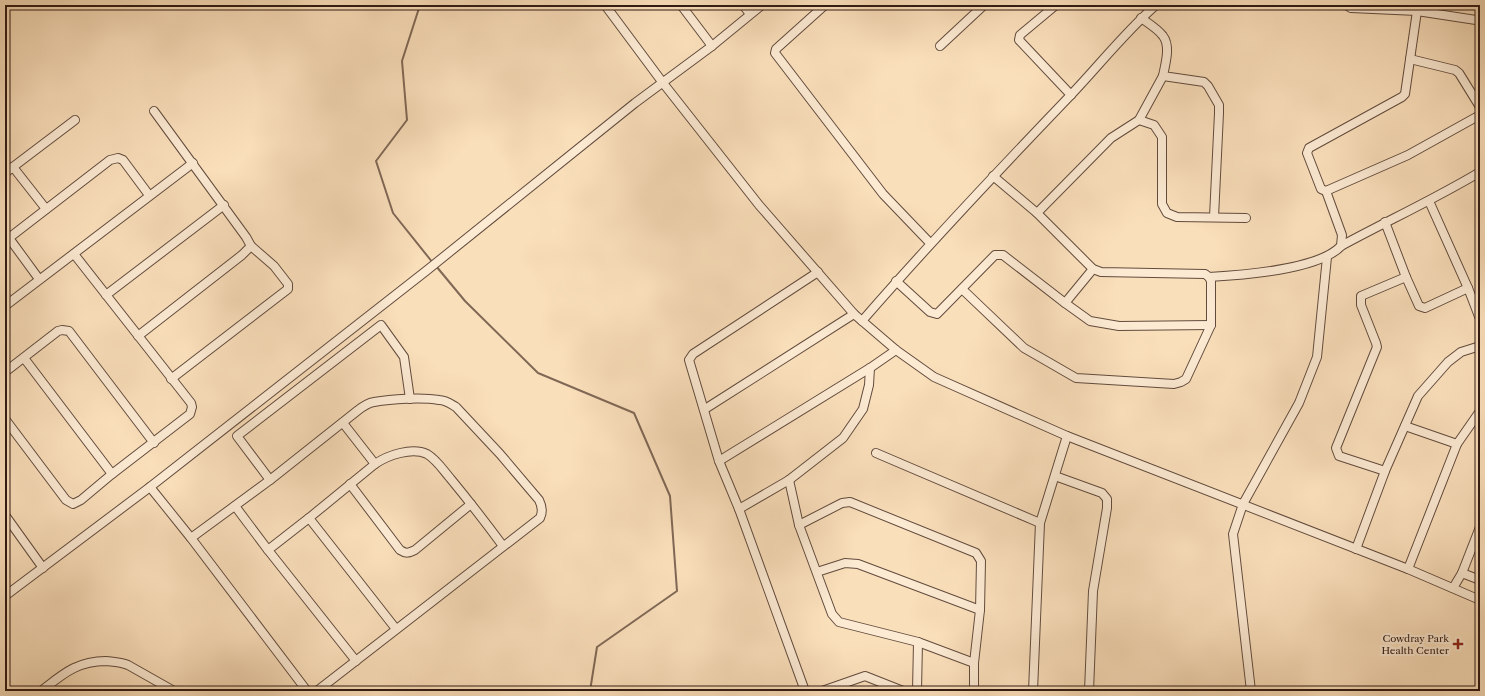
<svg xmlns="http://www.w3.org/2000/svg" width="1485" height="696" viewBox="0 0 1485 696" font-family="'Libre Caslon Text',serif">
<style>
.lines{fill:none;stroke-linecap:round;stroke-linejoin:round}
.stream{stroke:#806856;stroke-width:2}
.minor-casing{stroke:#624b3d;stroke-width:10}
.minor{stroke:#fcead3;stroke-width:8}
.poi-dot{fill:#8f2418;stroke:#fcead3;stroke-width:1.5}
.labels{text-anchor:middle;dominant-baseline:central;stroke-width:4;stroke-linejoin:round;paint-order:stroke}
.poi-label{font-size:10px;fill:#301a13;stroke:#fcead3;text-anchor:end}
</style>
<rect width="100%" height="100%" fill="#fadfbb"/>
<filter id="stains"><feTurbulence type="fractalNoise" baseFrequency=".005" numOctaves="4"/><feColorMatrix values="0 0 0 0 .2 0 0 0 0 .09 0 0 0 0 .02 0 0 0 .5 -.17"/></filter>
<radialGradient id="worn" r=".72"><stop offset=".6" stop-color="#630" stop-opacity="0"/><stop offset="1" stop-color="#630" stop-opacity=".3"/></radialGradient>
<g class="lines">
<g class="stream">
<polyline points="420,5 402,61 407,120 376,161 393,213 433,263"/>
<polyline points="436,266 465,301 538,373 634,413 670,496 677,591 597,647 590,691"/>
</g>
<g class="minor-casing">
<g id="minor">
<polyline points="605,5 663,83 759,205 854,314 896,350 934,377 1067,436 1408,569 1480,600"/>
<polyline points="681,5 712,46"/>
<polyline points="743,5 750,14"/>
<polyline points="825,5 776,49 775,53 883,194 930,243"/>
<polyline points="1056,5 1020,35 1019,40 1071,95"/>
<polyline points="1346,5 1351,8 1417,11 1476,20 1480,22"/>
<polyline points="1417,11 1405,94 1402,97 1309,148 1307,153 1321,189 1326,191 1408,155 1480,115"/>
<path d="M1141,18C1148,23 1158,29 1163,36C1171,46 1165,65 1163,76L1204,82L1208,86L1219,105V113L1214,217"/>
<polyline points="940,46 984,5"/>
<polyline points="1410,59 1455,70 1459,73 1480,107"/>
<polyline points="1139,120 1154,125 1162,137 1162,204 1167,213 1177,217 1246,218"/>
<polyline points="13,167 46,209"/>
<polyline points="5,173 75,120"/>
<polyline points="1326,191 1342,235 1341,246"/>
<polyline points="1429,201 1468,288 1480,319"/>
<polyline points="1037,213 1111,138 1139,120 1163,76"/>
<polyline points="1385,222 1406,277 1419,306 1425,308 1468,288"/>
<polyline points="9,238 39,279"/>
<polyline points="5,241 110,160 118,158 123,160 149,195"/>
<path d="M1209,277C1242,275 1319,270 1341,246C1387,221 1435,199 1480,172"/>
<polyline points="896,281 930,312 937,314 995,255 1003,255 1065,303 1093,269"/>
<polyline points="962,289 1024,348 1076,378 1174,384 1181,382 1186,379 1211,325 1211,281 1209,277 1205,274 1101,272 1093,269 1037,213 993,176"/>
<polyline points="106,295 224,205"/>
<polyline points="1065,303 1090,321 1119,326 1211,325"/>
<polyline points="5,306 193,163"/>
<path d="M862,321C928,245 997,172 1067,99C1097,68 1124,33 1156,5"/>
<polyline points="138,336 242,255 251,246 246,237 154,111"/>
<polyline points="24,358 112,474"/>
<polyline points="5,372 58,331 62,330 69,331 154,443"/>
<polyline points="171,379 288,289 288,284 274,266 251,246"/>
<polyline points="705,409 854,314"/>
<polyline points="5,419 66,500 73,504 81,500 112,474 190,414 192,407 191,403 74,254"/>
<polyline points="343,423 375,464"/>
<polyline points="1405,426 1457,444"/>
<polyline points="876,453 1040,523"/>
<polyline points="719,461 870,368 896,350"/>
<polyline points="1385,471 1339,456 1336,448 1377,347 1376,343 1361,305 1361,296 1406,277"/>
<polyline points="1055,476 1102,493 1107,499 1107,508 1093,591 1089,691"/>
<polyline points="270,480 237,436 381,325 404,357 410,399"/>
<polyline points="789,480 799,525"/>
<path d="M350,484L400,550C406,554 409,553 415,550L471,504"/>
<polyline points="150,487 191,538 307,691"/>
<polyline points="235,506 268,550"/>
<polyline points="739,509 789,480 843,438 863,409 869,385 870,368"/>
<polyline points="5,515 43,568"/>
<polyline points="309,518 396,629"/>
<path d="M191,538L270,480L357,411C362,407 367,403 374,402C391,399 422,397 439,400C446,400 451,404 456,407L500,454L539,500C542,506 543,512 540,518L317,691"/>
<polyline points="1356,549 1385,471 1418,396 1448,362 1461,352 1480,346"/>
<polyline points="1408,569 1457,444 1480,411"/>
<polyline points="817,572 845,563 858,564 980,610"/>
<polyline points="1462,573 1480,580"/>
<polyline points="1453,588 1462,573 1480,527"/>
<polyline points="5,596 150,487 426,271 635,103 712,46 762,5"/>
<polyline points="918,642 974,663"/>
<path d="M356,661L268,550L309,518L375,464C388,455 412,447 427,454C437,460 443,470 450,478C469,501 486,523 503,546"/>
<path d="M41,691C63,674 77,661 106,661C114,662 120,662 128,665L174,691"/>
<polyline points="805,691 739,509 719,461 689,360 693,354 818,272"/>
<polyline points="822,691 865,676 903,691"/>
<polyline points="917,691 918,642 839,622 832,614 799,525 842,503 850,502 976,553 981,561 980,610 974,663 974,691"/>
<polyline points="1033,691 1040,523 1067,436"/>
<polyline points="1251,691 1233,534 1243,504 1299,403 1317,357 1327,257"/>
</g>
</g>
<use href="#minor" class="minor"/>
</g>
<path class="poi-dot" d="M1456 638h4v4h4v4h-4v4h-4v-4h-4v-4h4z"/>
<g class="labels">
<g class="poi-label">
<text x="1449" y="638">Cowdray Park<tspan x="1449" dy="12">Health Center</tspan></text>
</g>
</g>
<rect width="1485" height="696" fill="none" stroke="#fadfbb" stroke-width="20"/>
<rect x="6" y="6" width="1473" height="684" fill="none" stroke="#301a13" stroke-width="2"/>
<rect x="10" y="10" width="1465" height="676" fill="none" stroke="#301a13"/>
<rect width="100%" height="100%" filter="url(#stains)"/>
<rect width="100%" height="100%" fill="url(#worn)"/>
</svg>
